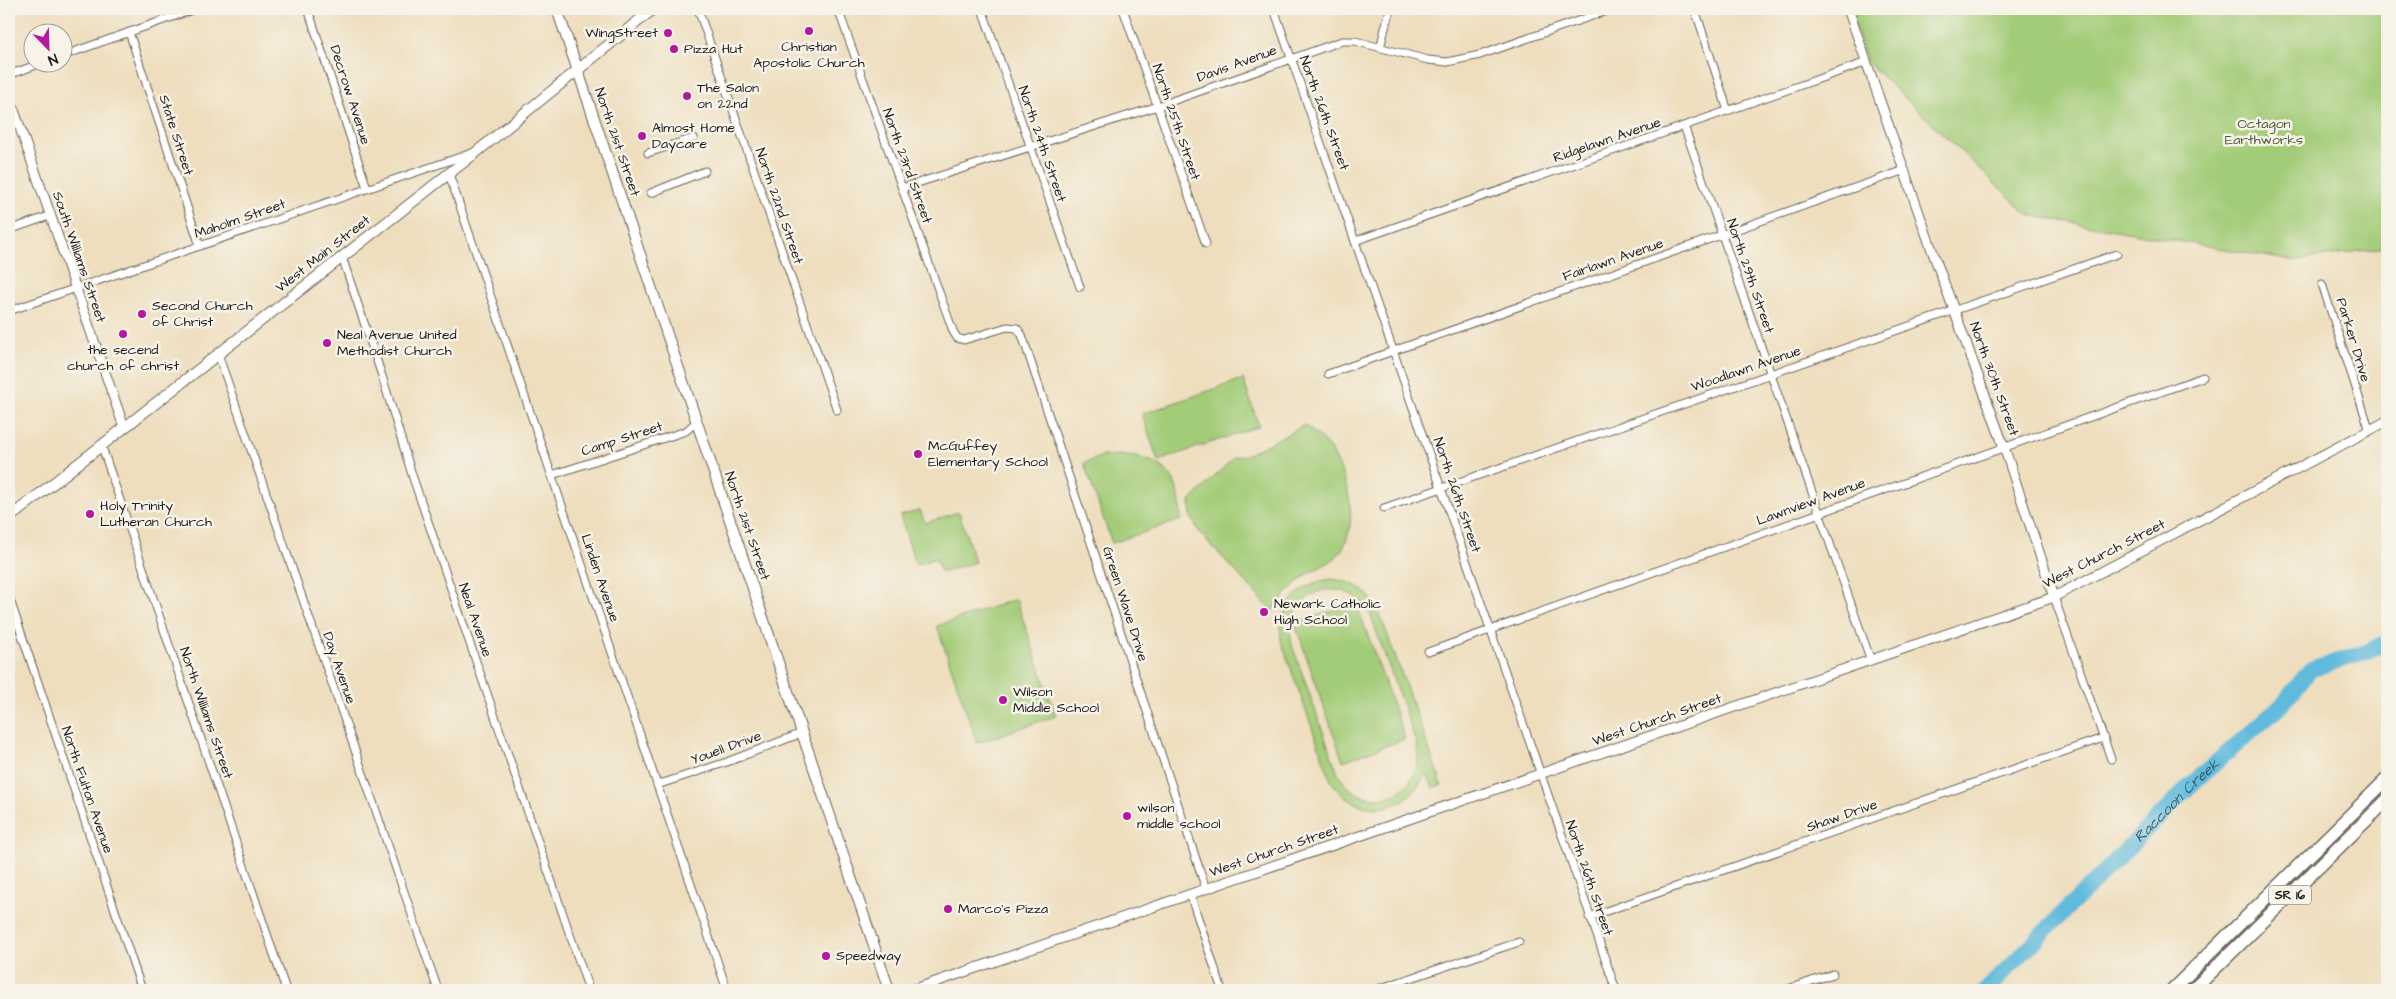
<svg xmlns="http://www.w3.org/2000/svg" width="2396" height="999" viewBox="0 0 2396 999" font-family="'Architects Daughter',sans-serif">
<style>
.green{fill:#a3cc78;stroke:#60744a;fill-rule:evenodd}
.lines{fill:none;stroke-linecap:round;stroke-linejoin:round}
.river{stroke:#5ebadc;stroke-width:16}
.minor-casing{stroke:#666055;stroke-width:9}
.tertiary-casing{stroke:#666055;stroke-width:11}
.secondary-casing{stroke:#666055;stroke-width:12}
.motorway-casing{stroke:#666055;stroke-width:15}
.minor{stroke:#fff;stroke-width:7}
.tertiary{stroke:#fff;stroke-width:9}
.secondary{stroke:#fff;stroke-width:10}
.motorway{stroke:#fff;stroke-width:12}
.poi-dot{fill:#b5179e;stroke:#f7f3e8;stroke-width:2}
.labels{text-anchor:middle;dominant-baseline:central;stroke-width:5;stroke-linejoin:round;paint-order:stroke}
.shield{fill:#f7f3e8;stroke:#5e5c59;stroke-width:1}
.shield-label{font-size:12px;font-weight:bold;fill:#1c1c1c}
.poi-label{font-size:14px;fill:#1c1c1c;stroke:#f7f3e8;text-anchor:start}
.street-label{font-size:14px;fill:#1c1c1c;stroke:#f7f3e8}
.park-label{font-size:14px;fill:#4b5a3c;stroke:#f7f3e8}
.water-label{font-size:15px;font-style:italic;fill:#365b69;stroke:#f7f3e8}
</style>
<rect width="100%" height="100%" fill="#f7f3e8"/>
<filter id="ink" filterUnits="userSpaceOnUse"><feTurbulence type="fractalNoise" baseFrequency=".02" numOctaves="2"/><feDisplacementMap in="SourceGraphic" scale="10" xChannelSelector="R" yChannelSelector="G"/><feConvolveMatrix kernelMatrix="1 2 1 2 8 2 1 2 1" color-interpolation-filters="sRGB"/></filter>
<filter id="wash" filterUnits="userSpaceOnUse"><feTurbulence type="fractalNoise" baseFrequency=".0096" numOctaves="4" result="noise"/><feDisplacementMap in="SourceGraphic" scale="20" xChannelSelector="R" yChannelSelector="G"/><feGaussianBlur stdDeviation="1.12" result="paint"/><feColorMatrix in="noise" values="0 0 0 0 0 0 0 0 0 0 0 0 0 0 0 0 0 1.4 0 .05"/><feComposite in="paint" operator="in"/></filter>
<g filter="url(#wash)">
<rect width="100%" height="100%" fill="#eedebe"/>
<g class="green">
<polygon points="1850,9 2387,9 2387,247 2293,261 2028,215 1867,62"/>
<polygon points="1243,379 1259,426 1158,461 1142,414"/>
<path d="M1305,425C1314,433 1326,442 1332,452C1348,481 1360,521 1341,551C1333,563 1318,567 1306,575C1294,583 1282,599 1272,611L1200,533L1191,517L1190,501L1234,457L1246,455Z"/>
<path d="M1119,455C1165,459 1180,473 1181,520L1112,543L1084,463L1103,456Z"/>
<polygon points="920,510 925,523 959,512 975,562 941,573 936,558 916,565 900,516"/>
<path d="M1331,579C1351,581 1366,589 1377,606L1442,785L1433,788L1426,772C1408,815 1357,821 1331,781L1281,641C1277,608 1298,583 1331,579ZM1324,590C1343,588 1358,595 1369,611L1416,742C1431,796 1360,821 1337,771L1292,645C1286,620 1299,597 1324,590Z"/>
<polygon points="1016,599 1056,716 977,743 937,626"/>
<polygon points="1356,602 1405,739 1343,761 1295,624"/>
</g>
<g class="lines">
<path class="river" id="s1" d="M1986,990L2196,780L2281,706L2310,670L2366,652L2387,642"/>
</g>
</g>
<g filter="url(#ink)">
<g class="lines">
<g class="minor-casing">
<g id="minor">
<polyline points="308,9 367,188"/>
<polyline points="698,9 837,410"/>
<polyline points="838,9 953,331 957,338 964,340 1007,327 1017,328 1022,335 1206,889"/>
<polyline points="982,9 1080,287"/>
<polyline points="1123,9 1206,244"/>
<polyline points="1274,9 1616,990"/>
<polyline points="1695,9 1728,111"/>
<polyline points="129,32 200,246"/>
<polyline points="1380,48 1390,9"/>
<polyline points="62,56 195,9"/>
<polyline points="9,75 44,62"/>
<polyline points="1684,126 1871,661"/>
<polyline points="648,153 694,138"/>
<polyline points="449,174 727,990"/>
<polyline points="902,188 1158,106 1342,41 1355,41 1428,60 1447,62 1480,55 1612,9"/>
<polyline points="651,193 705,171"/>
<polyline points="9,230 49,216"/>
<polyline points="1355,241 1867,62"/>
<polyline points="342,257 382,376 413,478 589,990"/>
<polyline points="2322,284 2370,431"/>
<polyline points="9,311 472,153"/>
<polyline points="218,354 438,990"/>
<polyline points="1328,374 1905,170"/>
<polyline points="101,444 286,990"/>
<polyline points="552,475 686,431 697,421"/>
<polyline points="1384,508 2117,254"/>
<polyline points="9,597 142,990"/>
<polyline points="2054,597 2111,759"/>
<polyline points="1428,652 2203,377"/>
<polyline points="657,785 727,762 802,733"/>
<polyline points="1190,894 1222,990"/>
<polyline points="1589,917 2103,738"/>
<polyline points="1375,990 1519,942"/>
<polyline points="1785,990 1833,974"/>
</g>
</g>
<g class="tertiary-casing">
<g id="tertiary">
<polyline points="1848,9 1928,239 2004,447 2054,597"/>
<polyline points="9,96 124,427"/>
<polyline points="912,990 2054,597 2387,421"/>
</g>
</g>
<g class="secondary-casing">
<g id="secondary">
<polyline points="557,9 889,990"/>
<polyline points="9,518 479,150 653,9"/>
</g>
</g>
<g class="motorway-casing">
<g id="motorway">
<polyline points="2172,990 2387,779"/>
<polyline points="2193,990 2387,800"/>
</g>
</g>
<use href="#minor" class="minor"/>
<use href="#tertiary" class="tertiary"/>
<use href="#secondary" class="secondary"/>
<use href="#motorway" class="motorway"/>
</g>
</g>
<g class="poi-dot">
<circle cx="809" cy="31" r="5"/>
<circle cx="668" cy="33" r="5"/>
<circle cx="674" cy="49" r="5"/>
<circle cx="687" cy="96" r="5"/>
<circle cx="642" cy="136" r="5"/>
<circle cx="142" cy="314" r="5"/>
<circle cx="123" cy="334" r="5"/>
<circle cx="327" cy="343" r="5"/>
<circle cx="918" cy="454" r="5"/>
<circle cx="90" cy="514" r="5"/>
<circle cx="1264" cy="612" r="5"/>
<circle cx="1003" cy="700" r="5"/>
<circle cx="1127" cy="816" r="5"/>
<circle cx="948" cy="909" r="5"/>
<circle cx="826" cy="956" r="5"/>
</g>
<g class="labels">
<rect class="shield" x="2269" y="885.5" width="42" height="19" rx="4"/>
<g class="shield-label">
<text x="2290" y="895">SR 16</text>
</g>
<g class="poi-label">
<text x="658" y="33" text-anchor="end">WingStreet</text>
<text x="809" y="47" text-anchor="middle">Christian<tspan x="809" dy="16">Apostolic Church</tspan></text>
<text x="684" y="49">Pizza Hut</text>
<text x="697" y="88">The Salon<tspan x="697" dy="16">on 22nd</tspan></text>
<text x="652" y="128">Almost Home<tspan x="652" dy="16">Daycare</tspan></text>
<text x="152" y="306">Second Church<tspan x="152" dy="16">of Christ</tspan></text>
<text x="337" y="335">Neal Avenue United<tspan x="337" dy="16">Methodist Church</tspan></text>
<text x="123" y="350" text-anchor="middle">the secend<tspan x="123" dy="16">church of christ</tspan></text>
<text x="928" y="446">McGuffey<tspan x="928" dy="16">Elementary School</tspan></text>
<text x="100" y="506">Holy Trinity<tspan x="100" dy="16">Lutheran Church</tspan></text>
<text x="1274" y="604">Newark Catholic<tspan x="1274" dy="16">High School</tspan></text>
<text x="1013" y="692">Wilson<tspan x="1013" dy="16">Middle School</tspan></text>
<text x="1137" y="808">wilson<tspan x="1137" dy="16">middle school</tspan></text>
<text x="958" y="909">Marco's Pizza</text>
<text x="836" y="956">Speedway</text>
</g>
<g class="street-label">
<text transform="translate(1237 64) rotate(-20)">Davis Avenue</text>
<text transform="translate(350 95) rotate(72)">Decrow Avenue</text>
<text transform="translate(1324 113) rotate(70)">North 26th Street</text>
<text transform="translate(1176 122) rotate(71)">North 25th Street</text>
<text transform="translate(176 135) rotate(72)">State Street</text>
<text transform="translate(1607 140) rotate(-19)">Ridgelawn Avenue</text>
<text transform="translate(617 142) rotate(71)">North 21st Street</text>
<text transform="translate(1042 144) rotate(71)">North 24th Street</text>
<text transform="translate(907 166) rotate(70)">North 23rd Street</text>
<text transform="translate(779 206) rotate(71)">North 22nd Street</text>
<text transform="translate(240 219) rotate(-19)">Maholm Street</text>
<text transform="translate(323 254) rotate(-38)">West Main Street</text>
<text transform="translate(79 257) rotate(71)">South Williams Street</text>
<text transform="translate(1613 260) rotate(-19)">Fairlawn Avenue</text>
<text transform="translate(1750 276) rotate(71)">North 29th Street</text>
<text transform="translate(2353 340) rotate(73)">Parker Drive</text>
<text transform="translate(1746 369) rotate(-19)">Woodlawn Avenue</text>
<text transform="translate(1994 379) rotate(70)">North 30th Street</text>
<text transform="translate(622 439) rotate(-18)">Camp Street</text>
<text transform="translate(1457 495) rotate(71)">North 26th Street</text>
<text transform="translate(1811 502) rotate(-20)">Lawnview Avenue</text>
<text transform="translate(747 526) rotate(71)">North 21st Street</text>
<text transform="translate(2104 554) rotate(-27)">West Church Street</text>
<text transform="translate(600 578) rotate(71)">Linden Avenue</text>
<text transform="translate(1125 604) rotate(72)">Green Wave Drive</text>
<text transform="translate(475 620) rotate(71)">Neal Avenue</text>
<text transform="translate(339 668) rotate(71)">Day Avenue</text>
<text transform="translate(206 713) rotate(71)">North Williams Street</text>
<text transform="translate(1657 720) rotate(-19)">West Church Street</text>
<text transform="translate(726 748) rotate(-20)">Youell Drive</text>
<text transform="translate(87 790) rotate(71)">North Fulton Avenue</text>
<text transform="translate(1842 816) rotate(-19)">Shaw Drive</text>
<text transform="translate(1274 851) rotate(-19)">West Church Street</text>
<text transform="translate(1589 878) rotate(71)">North 26th Street</text>
</g>
<g class="park-label">
<text x="2264" y="124">Octagon<tspan x="2264" dy="16">Earthworks</tspan></text>
</g>
<g class="water-label">
<text stroke="none"><textPath href="#s1" startOffset="269">Raccoon Creek</textPath></text>
</g>
</g>
<rect width="2396" height="999" fill="none" stroke="#f7f3e8" stroke-width="30"/>
<g transform="translate(48 48) rotate(157)"><circle r="24" fill="#f7f3e8" stroke="#9f9d96"/>
<path d="M0-4L9 19L0 12L-9 19Z" fill="#b5179e"/>
<text y="-8" font-size="14" font-weight="bold" text-anchor="middle" fill="#1c1c1c">N</text>
</g>
</svg>
